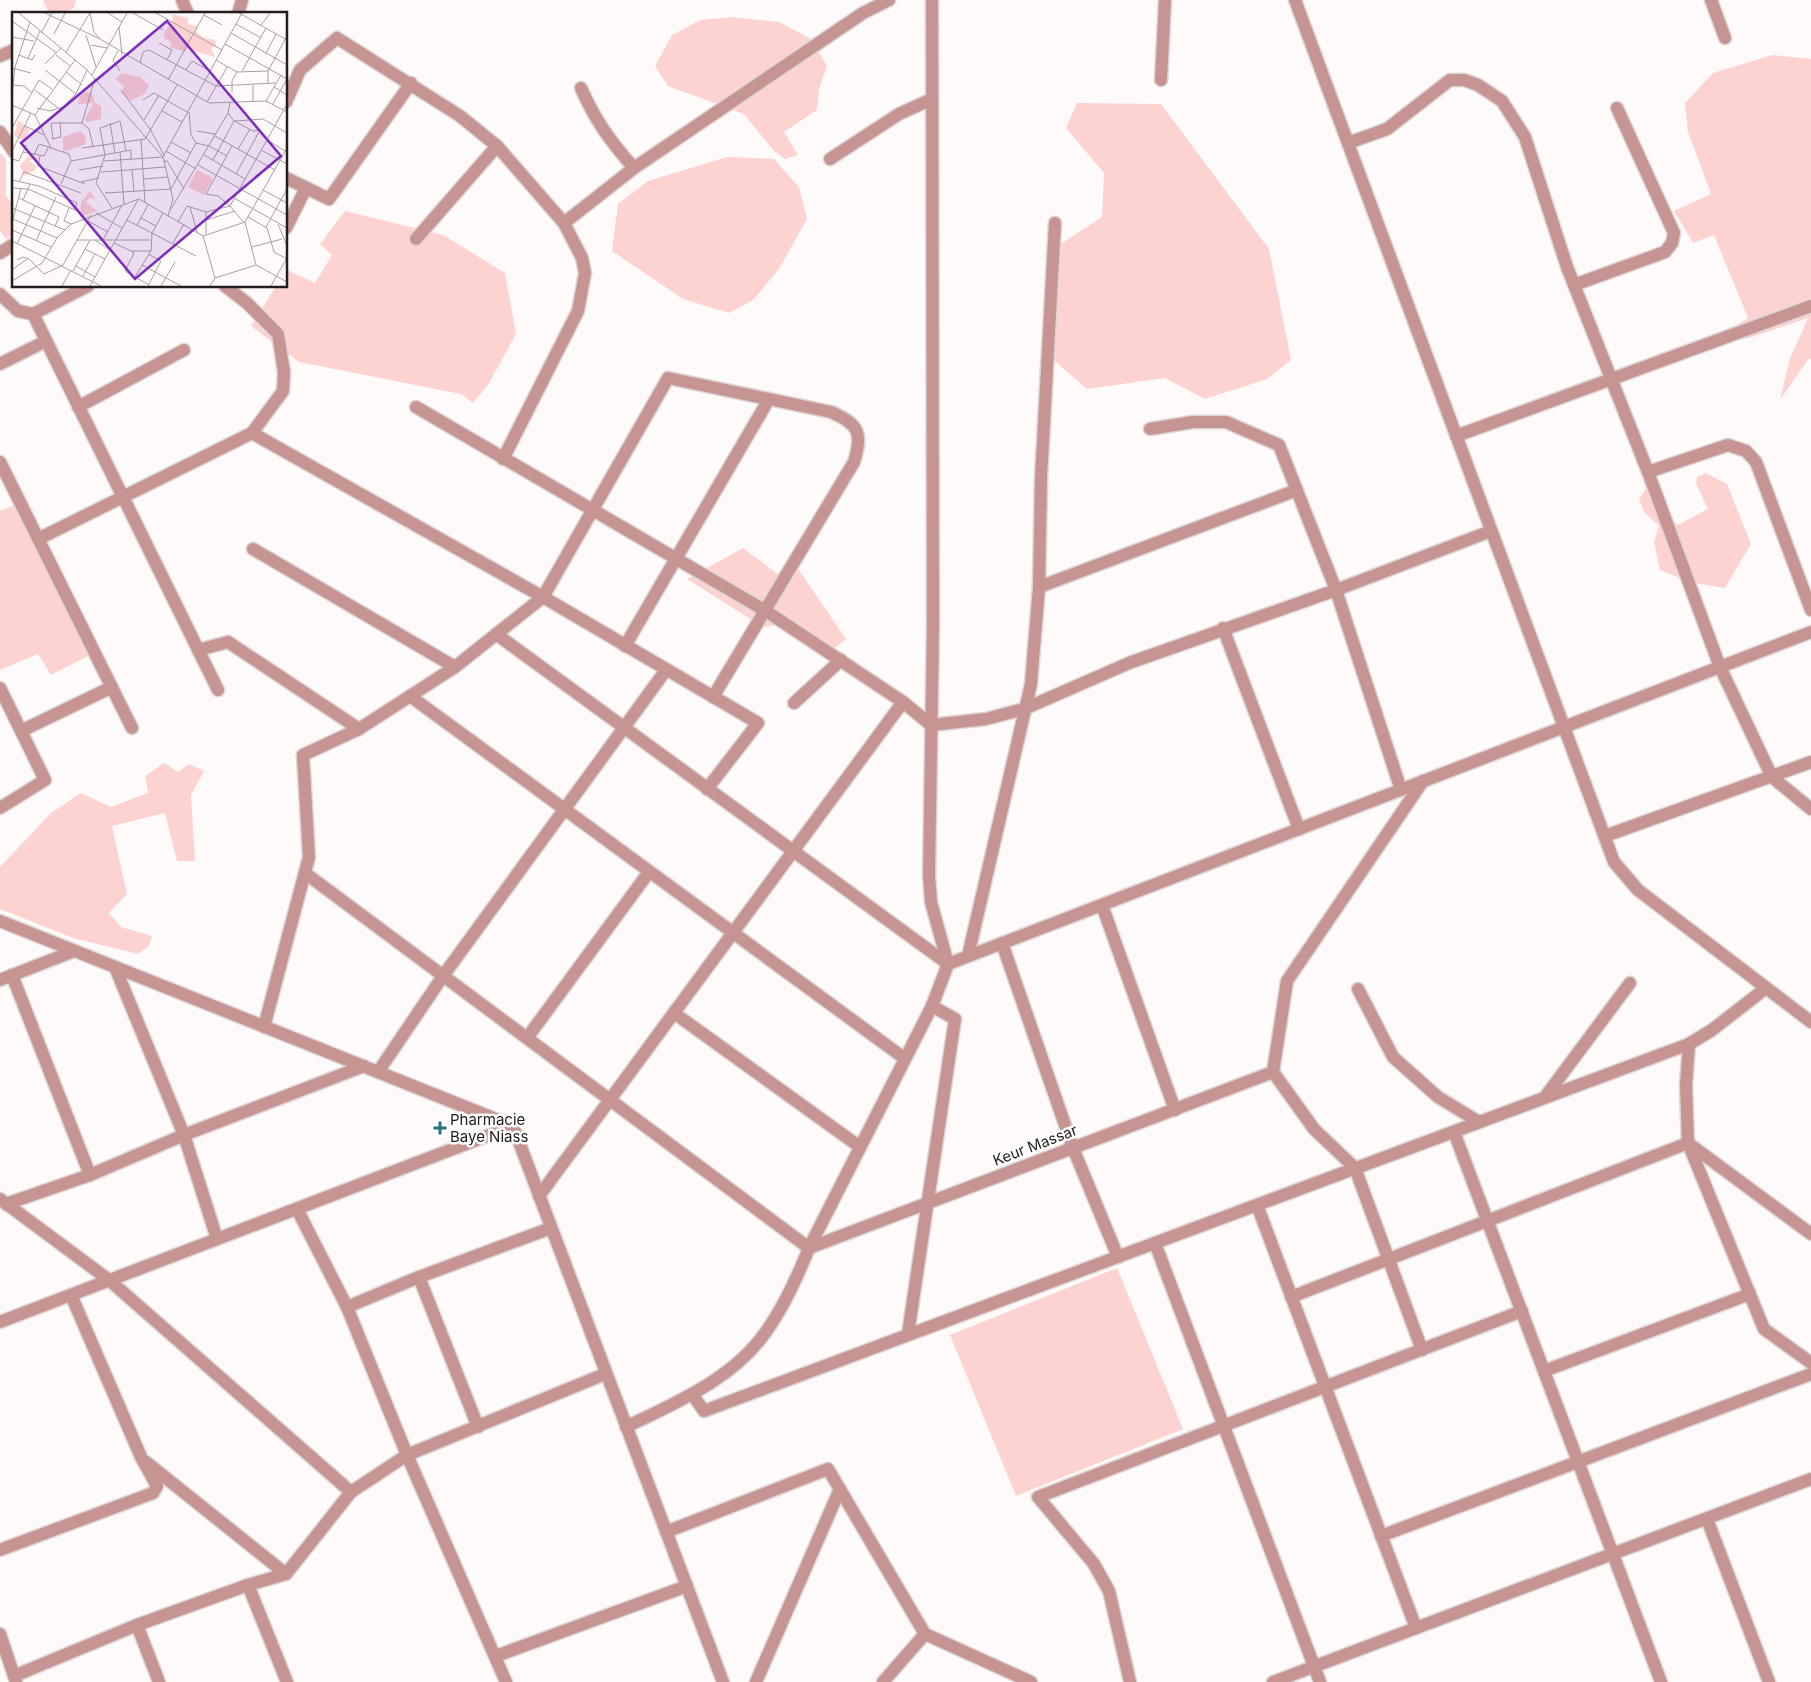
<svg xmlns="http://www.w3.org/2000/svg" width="1811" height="1682" viewBox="0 0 1811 1682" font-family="Inter,sans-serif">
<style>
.green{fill:#fdd3d1}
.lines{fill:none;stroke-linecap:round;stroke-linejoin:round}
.minor-casing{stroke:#dcd6d6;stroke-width:15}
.minor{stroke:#c69593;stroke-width:12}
.poi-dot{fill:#277179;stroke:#fff;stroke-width:2}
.labels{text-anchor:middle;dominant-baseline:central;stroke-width:5;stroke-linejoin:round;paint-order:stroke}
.poi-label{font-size:15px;fill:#231c1b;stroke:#fff;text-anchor:start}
.street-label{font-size:15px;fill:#231c1b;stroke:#fff}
.inset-road{fill:none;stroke:#a7a1a1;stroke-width:1}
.view{fill:#7b2cbf;fill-opacity:0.15;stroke:#7b2cbf;stroke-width:2.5}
.inset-edge{fill:none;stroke:#231c1b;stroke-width:2.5}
</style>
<rect width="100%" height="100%" fill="#fffafa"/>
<g class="green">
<polygon points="43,0 76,0 74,8 59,14 49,14"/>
<polygon points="732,17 779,22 811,39 827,66 819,89 817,110 784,132 798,155 785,159 774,151 744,114 668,86 655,66 672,35 700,20"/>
<polygon points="1772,55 1811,59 1811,360 1809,358 1780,400 1790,358 1808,318 1749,338 1709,344 1748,318 1714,235 1693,243 1674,211 1711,194 1688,132 1685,103 1713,73"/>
<polygon points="1077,103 1161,104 1269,249 1291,360 1267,379 1205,399 1165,378 1087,389 1050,357 1045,254 1102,217 1104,173 1066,128"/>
<polygon points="0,153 6,159 6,196 14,206 14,235 6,239 0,231"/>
<polygon points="727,157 774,159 799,187 807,219 779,269 753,300 729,313 683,299 612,251 618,204 648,181"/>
<polygon points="345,211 443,235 505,273 516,334 488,385 473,403 461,394 299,362 251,326 276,286 286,286 287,270 315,283 332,255 320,244"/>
<polygon points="1706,473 1727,484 1751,544 1725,588 1693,583 1660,570 1654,542 1659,526 1644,512 1639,499 1649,484 1665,515 1678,525 1708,509 1696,484 1697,477"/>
<polygon points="15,505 88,656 51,675 38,654 0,670 0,511"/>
<polygon points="743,548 787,581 793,571 799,570 846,639 830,652 797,622 763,627 687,579"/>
<polygon points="164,763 178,772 189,764 204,771 191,795 195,861 177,861 165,813 112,826 127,894 109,913 121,927 152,936 149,946 138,954 73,938 0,909 0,867 51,813 81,793 111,807 148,793 145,776"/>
<polygon points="1117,1268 1183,1429 1016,1496 950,1335"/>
</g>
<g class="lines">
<g class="minor-casing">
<g id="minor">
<polyline points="182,0 188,14"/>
<polyline points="1295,0 1614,862 1638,890 1811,1022"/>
<polyline points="1711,0 1725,38"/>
<polyline points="238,14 242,0"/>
<polyline points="0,56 14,50"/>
<polyline points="1161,80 1165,0"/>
<path d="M581,88C595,120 610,141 634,168"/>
<polyline points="286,102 300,70 337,38 460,116 497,146 564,223 582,258 585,273 578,311 503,459"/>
<polyline points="0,132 14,152"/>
<polyline points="1348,143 1387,129 1450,80 1464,80 1478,85 1502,101 1525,137 1567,267 1648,472 1728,445 1746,451 1756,462 1811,610"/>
<polyline points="830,159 899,114 932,99"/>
<polyline points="286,178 329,199 411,83"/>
<polyline points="564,223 634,168 863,13 889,0"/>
<polyline points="286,228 306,188"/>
<polyline points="416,239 497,146"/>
<polyline points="0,253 14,244"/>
<polyline points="1574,285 1665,252 1672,243 1674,233 1617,108"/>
<polyline points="0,294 18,311 33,314 88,286"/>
<polyline points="33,314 218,690"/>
<polyline points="0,364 46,341"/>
<polyline points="78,407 184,350"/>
<polyline points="416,407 766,611 903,702 931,725 986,719 1024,709 1129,663 1336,590 1491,531"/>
<polyline points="1150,429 1193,422 1226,422 1279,445 1336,590 1401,790"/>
<polyline points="252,433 543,597 758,723 707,789"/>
<polyline points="1456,436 1811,306"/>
<polyline points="0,462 132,728"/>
<polyline points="1648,472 1720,667 1772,777 1811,809"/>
<polyline points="38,539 252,433 283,391 284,372 278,334 247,303 225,286"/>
<polyline points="253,549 455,667"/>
<polyline points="1039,587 1297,490"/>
<polyline points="1223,628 1299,829"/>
<polyline points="496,634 948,964"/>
<polyline points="625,646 769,399"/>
<polyline points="198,650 228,642 359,729"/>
<polyline points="0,688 45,780 0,808"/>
<polyline points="410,696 904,1058"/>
<polyline points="794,703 841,660"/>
<polyline points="21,731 112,687"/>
<polyline points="1605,836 1811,762"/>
<polyline points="305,873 809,1248 1273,1072"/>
<polyline points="1102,905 1175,1110"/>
<polyline points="0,921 513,1126 723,1682"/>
<polyline points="1002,943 1073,1148 1118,1257"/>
<polyline points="968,956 1031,684 1039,587 1041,478 1055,223"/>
<polyline points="948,964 1811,632"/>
<polyline points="115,967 184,1135 217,1239"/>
<polyline points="12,975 90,1175"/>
<polyline points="0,980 74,951"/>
<polyline points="1358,989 1393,1057 1438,1097 1479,1122"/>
<polyline points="674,1013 860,1147"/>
<path d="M264,1027L309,857L303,755L359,729L455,667L543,597L668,378L831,412C859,424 863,433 854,462L713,697"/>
<polyline points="527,1038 649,872"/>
<polyline points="1689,1044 1686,1085 1688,1143 1764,1329 1811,1363"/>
<polyline points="378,1072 443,976 666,670"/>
<polyline points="1545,1097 1630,983"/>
<polyline points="1454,1132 1661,1682"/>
<polyline points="1688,1143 1811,1234"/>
<polyline points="539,1196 903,702"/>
<polyline points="0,1199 109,1280 351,1492"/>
<polyline points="6,1204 90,1175 184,1135 364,1066"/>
<polyline points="1257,1205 1416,1628"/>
<polyline points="297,1209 347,1307 407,1455 506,1682"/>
<polyline points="1155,1243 1320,1682"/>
<polyline points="419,1277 478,1427"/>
<polyline points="1291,1297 1688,1143"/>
<polyline points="347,1307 419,1277 551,1228"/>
<polyline points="0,1322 513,1126"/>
<polyline points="908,1334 955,1019 932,1006"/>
<polyline points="1422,1350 1355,1168 1314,1129 1273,1072 1287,981 1423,781"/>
<polyline points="1544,1371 1750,1294"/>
<polyline points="692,1394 704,1411 1689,1044 1712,1030 1766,988"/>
<path d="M626,1427C675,1403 733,1379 765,1333C784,1307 797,1278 809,1248L932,1006L948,964L931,902L929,875L933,626L932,0"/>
<polyline points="146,1462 286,1574"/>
<polyline points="1707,1519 1769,1682"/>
<polyline points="666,1532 828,1469 925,1634 1031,1682"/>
<polyline points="1381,1536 1811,1374"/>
<polyline points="0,1550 153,1493 157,1486 141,1457 71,1295"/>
<polyline points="248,1585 287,1682"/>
<polyline points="137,1625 159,1682"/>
<polyline points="0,1634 16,1682"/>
<polyline points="496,1656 687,1586"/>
<polyline points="14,1676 137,1625 248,1585 286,1574 351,1492 407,1455 605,1374"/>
<polyline points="756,1682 840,1489"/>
<polyline points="883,1682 925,1634"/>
<polyline points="1130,1682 1109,1591 1094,1564 1038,1497 1522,1311"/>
<polyline points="1273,1682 1811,1479"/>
</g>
</g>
<use href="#minor" class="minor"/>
</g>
<path class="poi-dot" d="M437.5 1120.5h5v5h5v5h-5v5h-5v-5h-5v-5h5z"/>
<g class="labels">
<g class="poi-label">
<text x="450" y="1119">Pharmacie<tspan x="450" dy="17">Baye Niass</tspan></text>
</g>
<g class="street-label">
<text transform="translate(1035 1145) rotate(-21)">Keur Massar</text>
</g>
</g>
<g transform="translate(12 12)">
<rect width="275" height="275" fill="#fffafa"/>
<path d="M154,1L176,6V12L185,14L184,19L190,25L203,28L204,33L199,36L203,45L179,38L180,43L176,35L173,40L158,35L160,31L152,26V21L161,8L160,3ZM110,61L128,65L137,73L133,82L118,89L110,81L112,74L103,67ZM73,80L80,81L83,91L89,94V107L75,110L73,106L82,91L66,92L67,85ZM6,108L17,117L14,129L2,124ZM68,119L73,123L74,132L51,140V125ZM18,143L27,147L17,148L24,155L23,158L12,164L8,153ZM185,158L201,166L192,183L176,175ZM78,179L83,187L77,186L74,190L85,199L68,205L69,190Z" fill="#fdd3d1"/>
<path class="inset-road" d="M7,1L75,58L151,145L161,187L156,204M33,1L88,27L197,91L254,89L275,100M78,1L82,20L88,27M96,1L110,10M121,1L151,18M144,1L210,38M227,1L275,28M192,3L210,13M0,9L45,41M224,12L249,26M249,13L258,1M107,15L110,42M29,21L40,1M219,21L275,53M42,22L53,1M74,23L84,55M0,25L22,29M147,31L160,38L155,48M213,32L275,67M79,33L95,36M106,39L101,48L108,59M54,40L78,1M254,41L264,22M7,43L20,48L23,43M44,43L58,54M16,46L28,19M204,48L225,60L256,59M128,51L131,40L137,38L174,58L180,49L198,59M33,52L49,36M0,56L19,61M33,58L64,82M174,58L204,74L264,71M230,59L254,16M54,60L70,73M80,63L115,1M156,68L193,1M256,72V59L275,24M0,73L12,74L20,81M241,73V90M262,75L275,83M23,78L46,96M109,78L138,117L152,143M220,80V69L225,60M0,83L3,55L18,10M131,88L142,81L175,100M254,89L269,63M195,90L216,54M261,92L275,67M0,93L23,103L39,136M25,96L38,99L51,95L64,82L75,58M150,99L170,110M177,100L179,123L184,131L197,134L215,144M216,101L222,109L241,119L248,118L224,162M23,103L63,48M132,108L147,83M223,109L251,107L275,121M70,111L83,66M98,111L103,141M13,114L32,123M0,116L27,68L40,77M185,119L203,122M203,124L263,158M40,127L49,125L48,110M41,127L39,111H70L77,117L81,134M129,127L133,191M255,128L273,139M159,130L179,141M220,134L194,182L206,184L218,194L232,211M70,136L133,127L165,73M226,137L238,117M249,138L275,152M0,139L19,101M154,139L184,157M11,140L32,144L36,136M108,140L112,192M22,143L27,132L57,142L59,149L49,172M192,143L233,167M28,144L26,154L73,172M151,145L230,1M0,147L7,149L14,133M201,148L222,109M59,149L119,138V147M92,149L151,145M152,149H155L172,177M186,153L275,203M67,158L91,154M120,158L122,179M89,160L153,155M132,167L156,165M0,168L27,174L65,191L63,198L16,177L0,176M7,170L12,160L69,181M69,170L87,166M251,178L275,191M93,181L159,177L184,131M7,186L47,205L43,214M222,186L275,216M11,188L18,172M178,195L185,220M0,196L53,218M57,196L52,209L59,212M100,196L84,171L93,143L88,116L108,109L114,139M159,197L216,101L218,91M84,201L110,216M236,205L255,216L262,240L275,247M129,206L144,214M1,207L45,226M115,208L184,244M194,208L223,199M76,209L96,220M166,210L175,194L194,200L218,194L275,92M0,211L9,176M266,212L275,234M125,213L136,193M254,215L275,177M0,218L39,235M194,222V200M65,228H138M83,228L98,238M91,228L110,193M0,229L89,274M24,229L44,185M102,231L119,239H138M161,231L172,212M5,232L23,194M240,235L270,227M73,237L93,247M119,239L122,241L113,259L137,273M136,242L149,249L136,274M5,248L11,245L17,247L32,262L51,253L79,203M130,253L169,274M244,253L275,270M64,254L83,265M0,258L15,247M61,259L78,228M71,264L83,242M123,265L139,239L140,221L151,201M203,266L191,224L233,210L275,136M0,269L30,251L45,226L59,212L127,187L191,224M50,274L59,258M78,274L126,188M149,274L163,250M198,274L203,266L244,253L233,210M259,274L275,246"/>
<path class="view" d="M155,9L269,144L123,267L9,131Z"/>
<rect width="275" height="275" class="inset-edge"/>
</g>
</svg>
